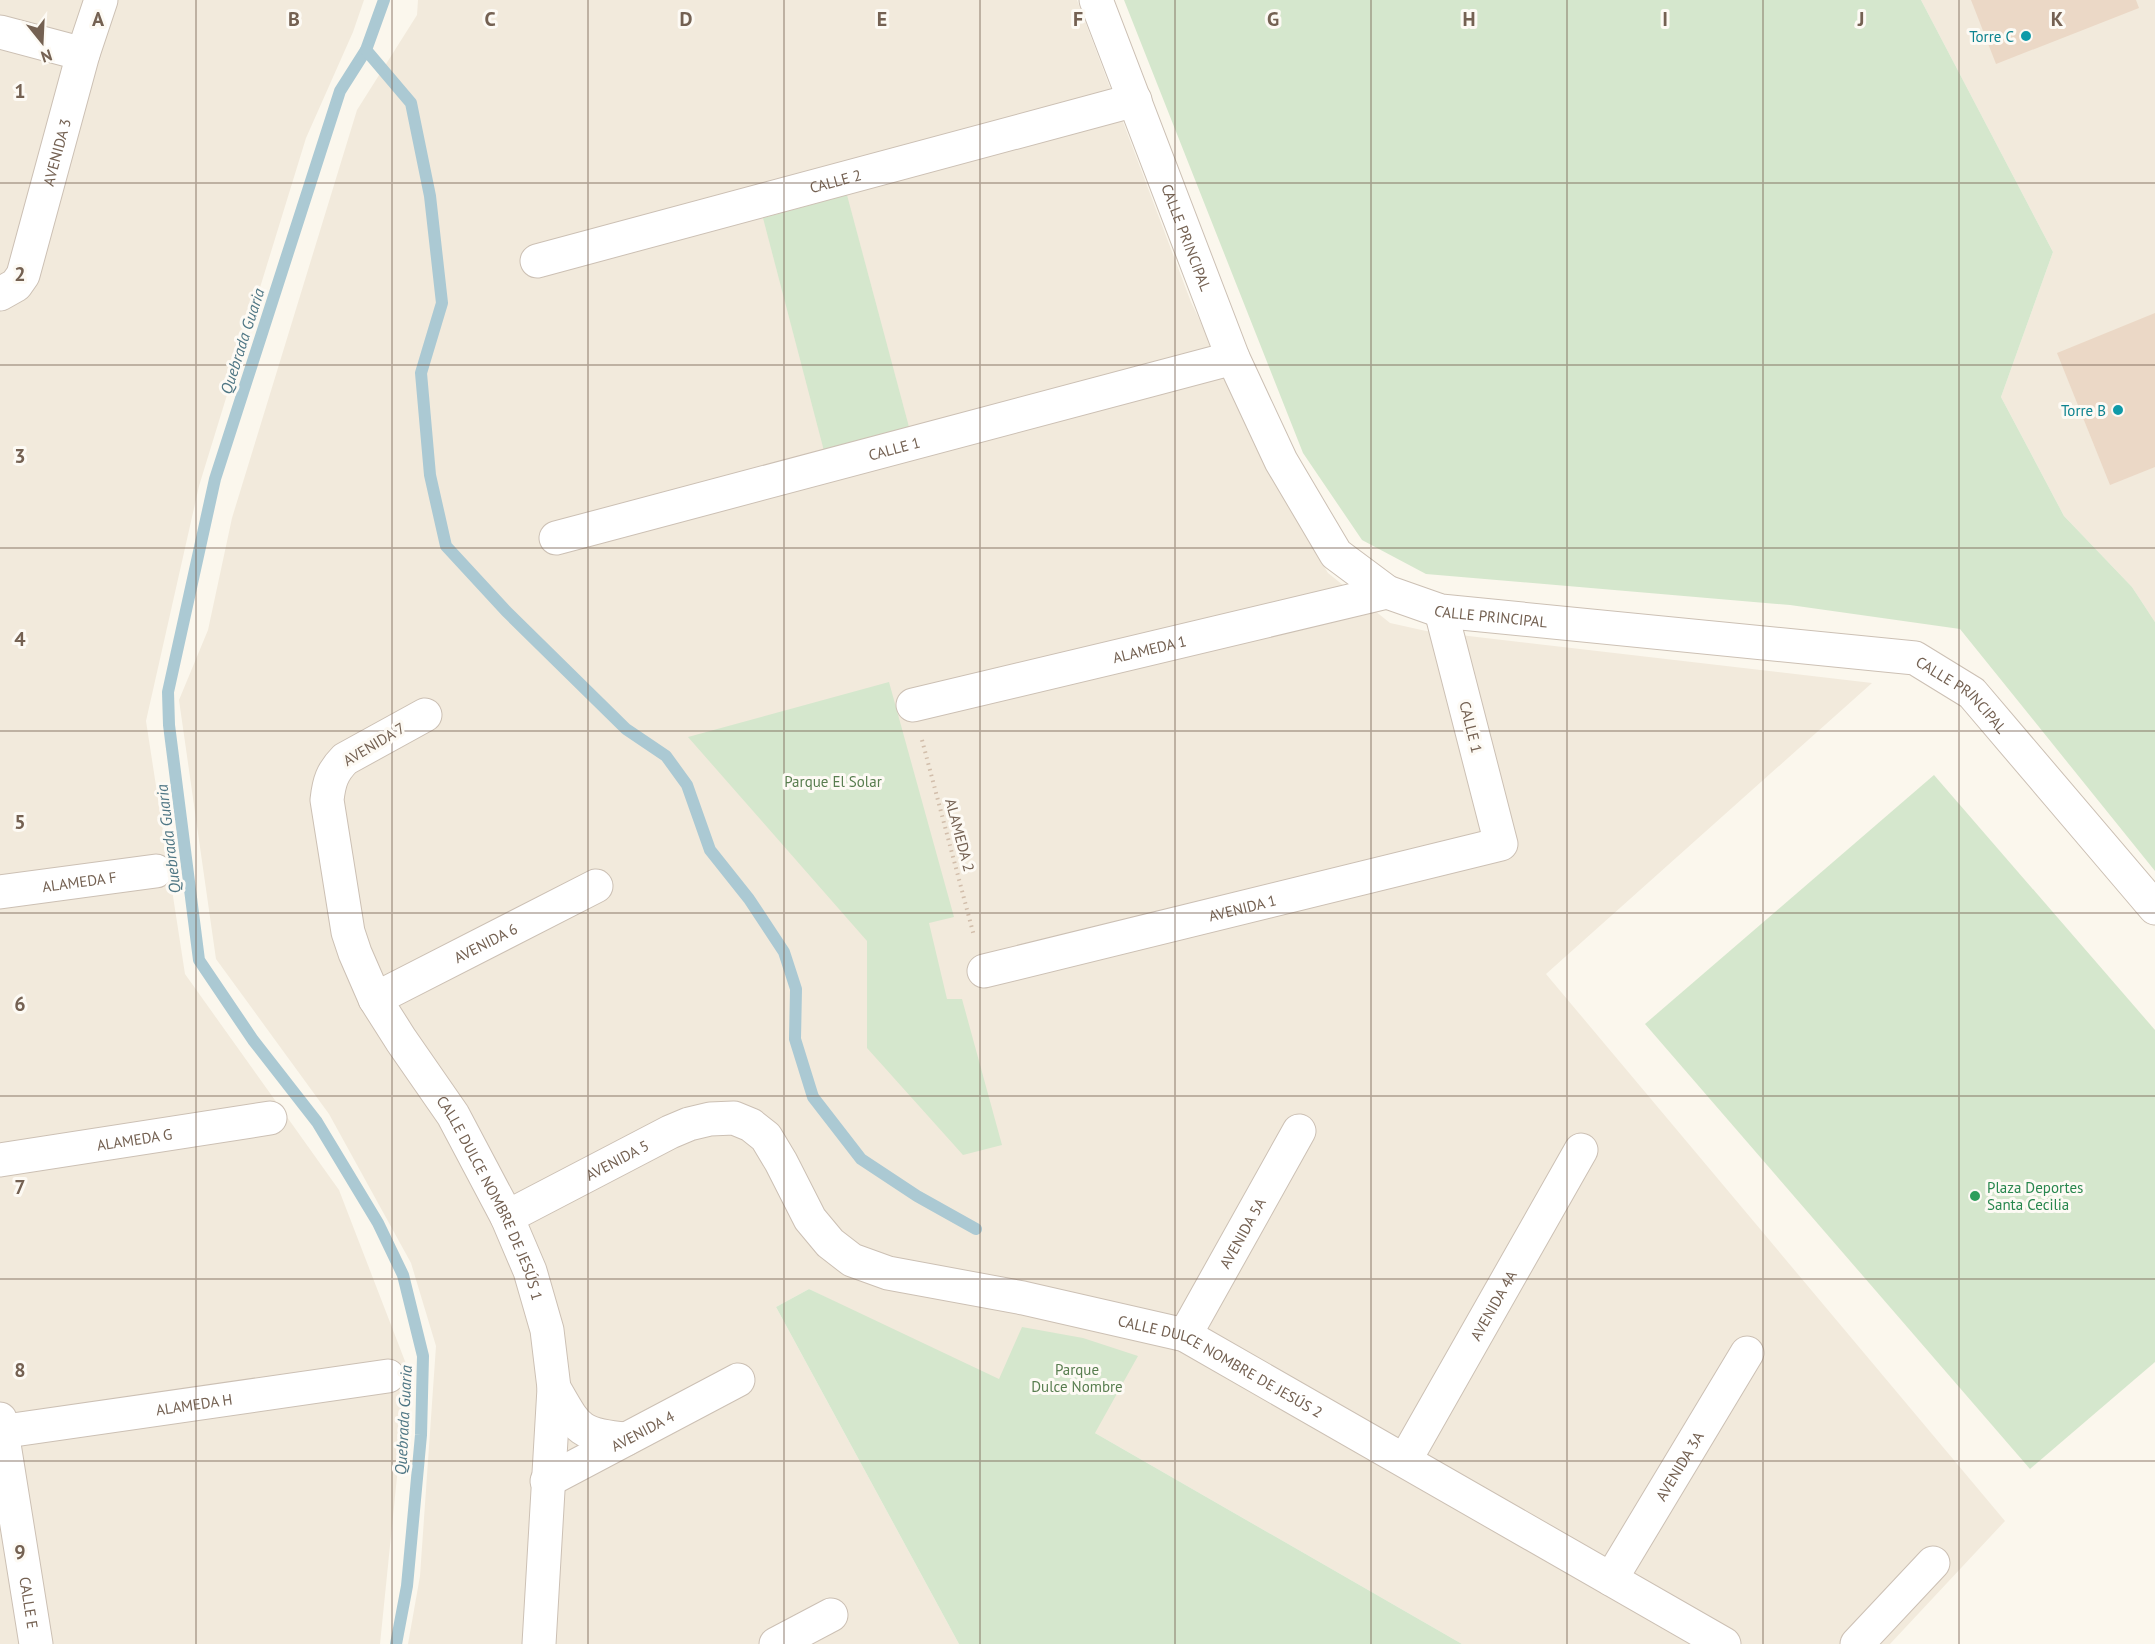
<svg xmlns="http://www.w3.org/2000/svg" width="2155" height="1644" viewBox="0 0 2155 1644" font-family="'PT Sans',sans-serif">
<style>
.residential{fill:#f2eadc}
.green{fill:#d5e7cd}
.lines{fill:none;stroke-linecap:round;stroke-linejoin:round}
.stream{stroke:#abc9d3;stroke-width:12}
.building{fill:#ebd8c6}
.minor-casing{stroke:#ccc0b4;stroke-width:35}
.path{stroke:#d2beab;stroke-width:4;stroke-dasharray:1.5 4.5;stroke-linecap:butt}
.minor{stroke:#fff;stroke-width:33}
.grid{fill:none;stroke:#746152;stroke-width:1.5;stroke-opacity:0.55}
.culture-dot{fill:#0f9aa8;stroke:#fdfaf4;stroke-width:2}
.leisure-dot{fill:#2e9e5b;stroke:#fdfaf4;stroke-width:2}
.labels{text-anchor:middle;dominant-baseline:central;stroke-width:6;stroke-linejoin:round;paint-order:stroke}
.culture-label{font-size:15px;fill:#0d838f;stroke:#fdfaf4;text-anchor:end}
.street-label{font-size:15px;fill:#746152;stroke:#fdfaf4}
.park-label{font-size:15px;fill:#587d4f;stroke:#fdfaf4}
.leisure-label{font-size:15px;fill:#27864d;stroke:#fdfaf4;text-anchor:start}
.water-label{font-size:16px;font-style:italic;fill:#4e7684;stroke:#fdfaf4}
.grid-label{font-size:20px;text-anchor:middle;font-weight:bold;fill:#746152;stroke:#fdfaf4;stroke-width:6;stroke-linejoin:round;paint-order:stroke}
</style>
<rect width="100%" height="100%" fill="#fbf7ed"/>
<g class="residential">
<polygon points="0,0 364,0 353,32 306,138 199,486 146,721 185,974 339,1190 408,1369 380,1644 0,1644"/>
<polygon points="418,0 1077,0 1191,302 1285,500 1328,573 1390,623 1426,631 1872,683 1546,974 2005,1521 1890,1644 1462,1644 1095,1433 809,1289 776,1307 959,1644 408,1644 420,1576 436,1346 411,1263 329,1114 216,959 179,700 208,630 232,518 357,110 417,15"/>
<polygon points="1921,0 2155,0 2155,622 2132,587 2064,516 2001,397 2053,252"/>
</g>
<g class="green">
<polygon points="1124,0 1921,0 2053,252 2001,397 2064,516 2132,587 2155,622 2155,871 1960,629 1790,605 1426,574 1362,540 1303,453"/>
<polygon points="847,195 909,427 824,451 763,218"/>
<polygon points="889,682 954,917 929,923 947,999 962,999 1002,1145 963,1155 867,1048 867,941 688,737"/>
<polygon points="1934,775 2155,1030 2155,1362 2030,1469 1645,1024"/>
<polygon points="809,1289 999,1379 1022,1327 1083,1338 1138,1356 1095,1433 1462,1644 959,1644 776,1307"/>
</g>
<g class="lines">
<g class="stream">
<polyline points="384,0 366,50 340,91 215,479 168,692 169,725 199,960 253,1040 317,1122 378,1223 403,1275 423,1356 421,1435 407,1586 396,1644"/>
<polyline points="366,50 411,103 430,196 442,303 421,373 430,475 446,546 506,611 626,729 666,756 687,785 710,850 749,899 784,952 796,989 795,1039 813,1097 861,1159 917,1196 976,1229"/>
</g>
</g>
<g class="building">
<polygon points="1971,0 2136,0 2139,8 1996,64"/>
<polygon points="2155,313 2155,467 2110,485 2057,353"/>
</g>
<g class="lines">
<g class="minor-casing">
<g id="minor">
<path id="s1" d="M1096,0L1233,358L1281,461L1336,554L1387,592L1441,611L1915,658L1972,693L2155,908"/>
<polyline points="0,32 83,54"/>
<path id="s2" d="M537,261L1135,100"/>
<path id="s3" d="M0,294L16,285L23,275L83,54L101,0"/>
<path id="s4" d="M556,538L1233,358"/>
<path id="s5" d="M913,705L1387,592"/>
<path id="s6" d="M425,715L345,759C332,772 329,782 327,800L348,932L355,953L375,999L401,1040L453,1115L507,1217L530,1271L547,1330L554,1388L539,1644"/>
<path id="s7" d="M0,892L156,871"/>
<path id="s8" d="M984,971L1501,844L1441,611"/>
<path id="s9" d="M375,999L596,886"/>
<path id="s10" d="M0,1160L270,1118"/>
<path id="s11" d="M507,1217L670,1132L689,1124L710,1119L734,1118L751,1125L766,1137L781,1162L810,1219L830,1243L852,1260L888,1273L1023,1298L1185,1335L1724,1644"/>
<path id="s12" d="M1185,1335L1299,1131"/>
<path d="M554,1388C577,1428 578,1435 626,1439"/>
<path id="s13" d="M0,1419L36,1644"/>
<path id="s14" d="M0,1432L388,1376"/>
<path id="s15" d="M1405,1460L1581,1150"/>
<path id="s16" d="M547,1481L738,1380"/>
<path id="s17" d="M1611,1579L1747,1353"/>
<polyline points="776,1644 831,1615"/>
<polyline points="1857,1644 1933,1563"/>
</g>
</g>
<polyline class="path" points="922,740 974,936"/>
<use href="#minor" class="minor"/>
</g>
<path class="grid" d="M196,0V1644M392,0V1644M588,0V1644M784,0V1644M980,0V1644M1175,0V1644M1371,0V1644M1567,0V1644M1763,0V1644M1959,0V1644M0,183H2155M0,365H2155M0,548H2155M0,731H2155M0,913H2155M0,1096H2155M0,1279H2155M0,1461H2155"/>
<g class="culture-dot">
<circle cx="2026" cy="36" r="6"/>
<circle cx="2118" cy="410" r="6"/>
</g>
<circle class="leisure-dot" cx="1975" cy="1196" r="6"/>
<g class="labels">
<g class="culture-label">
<text x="2014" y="36">Torre C</text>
<text x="2106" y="410">Torre B</text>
</g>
<g class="street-label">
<text stroke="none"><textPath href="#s3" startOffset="158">AVENIDA 3</textPath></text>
<text stroke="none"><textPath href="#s2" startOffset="309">CALLE 2</textPath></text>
<text stroke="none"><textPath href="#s1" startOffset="254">CALLE PRINCIPAL</textPath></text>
<text stroke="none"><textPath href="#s4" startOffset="350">CALLE 1</textPath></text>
<text stroke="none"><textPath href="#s1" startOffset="776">CALLE PRINCIPAL</textPath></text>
<text stroke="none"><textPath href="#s5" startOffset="243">ALAMEDA 1</textPath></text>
<text stroke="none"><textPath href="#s1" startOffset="1262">CALLE PRINCIPAL</textPath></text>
<text transform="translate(1471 727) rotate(76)">CALLE 1</text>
<text transform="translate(374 744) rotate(-31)">AVENIDA 7</text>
<text transform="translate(960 835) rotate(75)">ALAMEDA 2</text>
<text stroke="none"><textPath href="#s7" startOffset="80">ALAMEDA F</textPath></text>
<text stroke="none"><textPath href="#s8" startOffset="266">AVENIDA 1</textPath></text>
<text stroke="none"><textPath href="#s9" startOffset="124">AVENIDA 6</textPath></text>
<text stroke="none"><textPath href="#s10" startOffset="136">ALAMEDA G</textPath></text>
<text stroke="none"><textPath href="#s11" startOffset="124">AVENIDA 5</textPath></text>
<text stroke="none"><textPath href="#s6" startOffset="574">CALLE DULCE NOMBRE DE JESÚS 1</textPath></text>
<text stroke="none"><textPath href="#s12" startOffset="117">AVENIDA 5A</textPath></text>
<text stroke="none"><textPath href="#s15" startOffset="178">AVENIDA 4A</textPath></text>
<text stroke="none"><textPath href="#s11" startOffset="826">CALLE DULCE NOMBRE DE JESÚS 2</textPath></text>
<text stroke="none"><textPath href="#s14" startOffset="196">ALAMEDA H</textPath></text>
<text stroke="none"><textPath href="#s16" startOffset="108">AVENIDA 4</textPath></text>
<text stroke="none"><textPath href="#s17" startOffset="132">AVENIDA 3A</textPath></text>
<text stroke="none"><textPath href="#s13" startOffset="186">CALLE E</textPath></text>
</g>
<g class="park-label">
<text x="833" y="781">Parque El Solar</text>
<text x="1077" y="1369">Parque<tspan x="1077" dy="17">Dulce Nombre</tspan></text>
</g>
<g class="leisure-label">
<text x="1987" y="1187">Plaza Deportes<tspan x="1987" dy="17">Santa Cecilia</tspan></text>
</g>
<g class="water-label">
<text transform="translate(242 341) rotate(-72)">Quebrada Guaria</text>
<text transform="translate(168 839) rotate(-97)">Quebrada Guaria</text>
<text transform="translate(403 1420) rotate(-87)">Quebrada Guaria</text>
</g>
</g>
<g class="grid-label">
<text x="98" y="26">A</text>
<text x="294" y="26">B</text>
<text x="490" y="26">C</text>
<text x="686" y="26">D</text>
<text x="882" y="26">E</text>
<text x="1078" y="26">F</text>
<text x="1273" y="26">G</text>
<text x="1469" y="26">H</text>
<text x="1665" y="26">I</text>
<text x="1861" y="26">J</text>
<text x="2057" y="26">K</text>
<text x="20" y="98">1</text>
<text x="20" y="281">2</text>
<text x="20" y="463">3</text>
<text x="20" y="646">4</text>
<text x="20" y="829">5</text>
<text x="20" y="1011">6</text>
<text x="20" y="1194">7</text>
<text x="20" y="1377">8</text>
<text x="20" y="1559">9</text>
</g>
<g transform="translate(42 42) rotate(162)" stroke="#fdfaf4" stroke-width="4.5" paint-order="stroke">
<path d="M0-4.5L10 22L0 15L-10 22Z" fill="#746152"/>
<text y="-9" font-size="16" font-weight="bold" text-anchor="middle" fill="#746152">N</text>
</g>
</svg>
